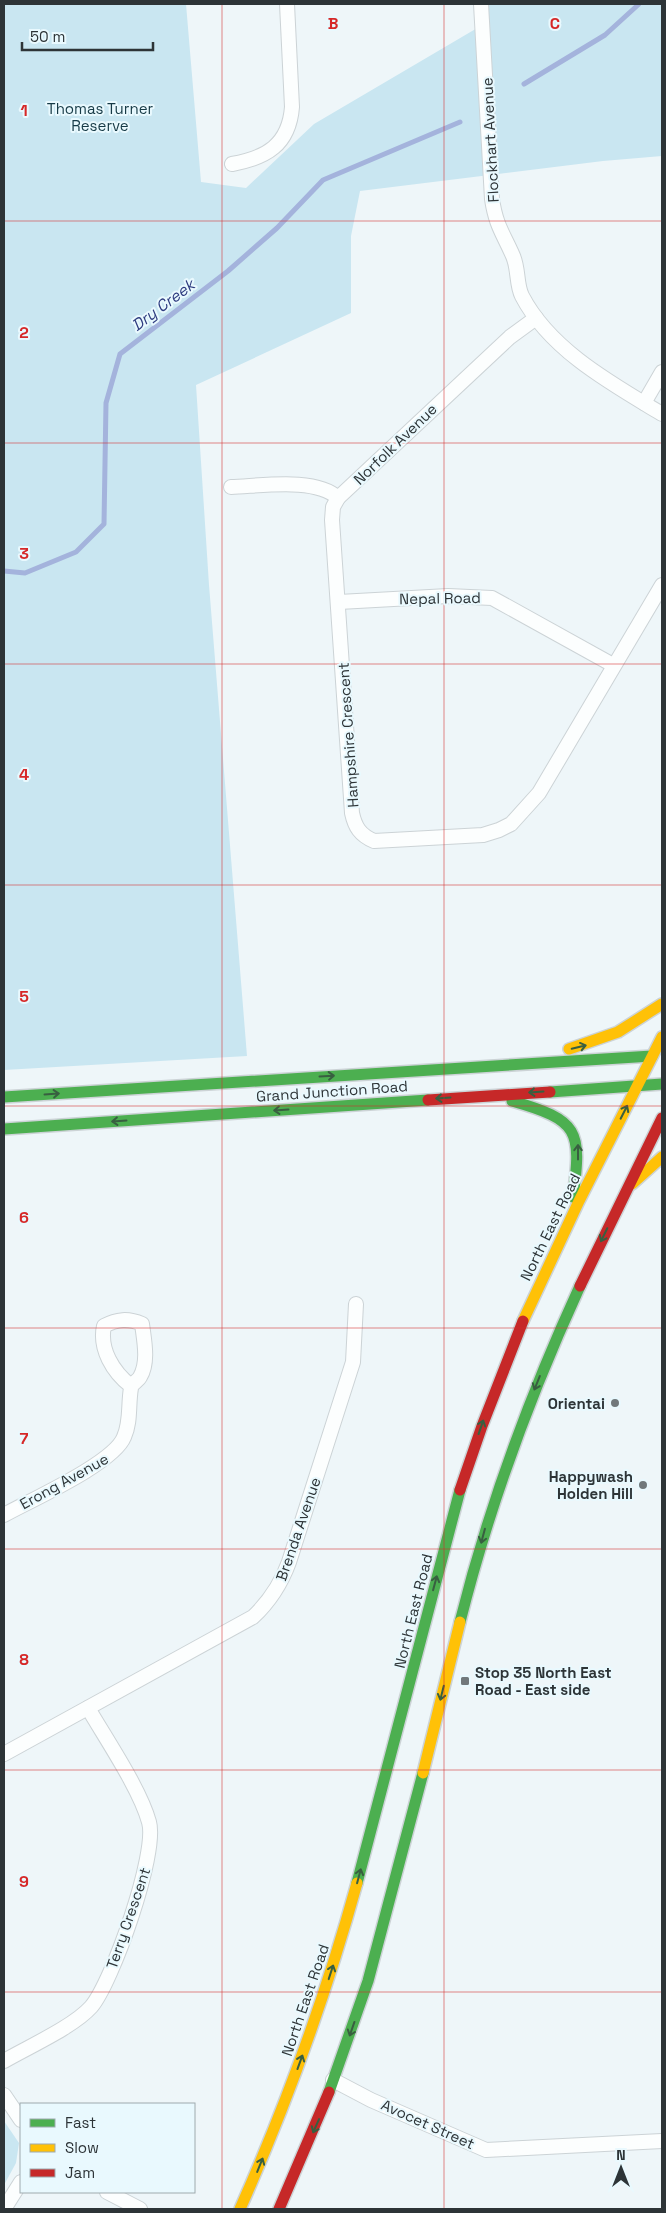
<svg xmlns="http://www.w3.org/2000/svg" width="666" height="2213" viewBox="0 0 666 2213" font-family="'Space Grotesk',sans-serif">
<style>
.green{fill:#c9e6f1}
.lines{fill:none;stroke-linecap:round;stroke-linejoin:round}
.stream{stroke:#a4b3dc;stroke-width:5}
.street-casing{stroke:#ccd3d6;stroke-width:16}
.fast-casing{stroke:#ccd3d6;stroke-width:14}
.slow-casing{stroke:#ccd3d6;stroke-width:14}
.jam-casing{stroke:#ccd3d6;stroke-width:14}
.street{stroke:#fcfefe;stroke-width:14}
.fast{stroke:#4caf50;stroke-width:11}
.slow{stroke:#ffc107;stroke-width:11}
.jam{stroke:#c62828;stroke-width:11}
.oneway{stroke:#385f40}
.grid{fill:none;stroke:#d62828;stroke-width:1;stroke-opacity:0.55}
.poi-dot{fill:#71787b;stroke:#e9f9fe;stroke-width:2}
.labels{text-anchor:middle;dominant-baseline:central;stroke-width:4;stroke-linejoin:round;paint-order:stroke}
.park-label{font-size:15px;fill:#163a46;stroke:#e9f9fe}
.street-label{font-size:15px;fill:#2d3437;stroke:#e9f9fe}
.poi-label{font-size:15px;font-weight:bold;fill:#2d3437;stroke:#e9f9fe;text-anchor:end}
.water-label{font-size:16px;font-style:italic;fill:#2d3b7f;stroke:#e9f9fe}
.grid-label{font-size:16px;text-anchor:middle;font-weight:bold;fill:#d62828;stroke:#e9f9fe;stroke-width:4;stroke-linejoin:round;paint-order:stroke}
</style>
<rect width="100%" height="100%" fill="#eef6f9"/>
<g class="green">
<polygon points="4,4 186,4 201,182 246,188 314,124 484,24 481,4 662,4 662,156 603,161 360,191 351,236 351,313 196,385 209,585 247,1056 4,1070"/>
<polygon points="4,2121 19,2143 16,2163 4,2185"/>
</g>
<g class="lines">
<g class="stream">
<polyline points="524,84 605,35 639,4"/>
<polyline points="4,571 25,573 76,552 104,524 106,403 120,354 228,271 277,228 323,180 460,122"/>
</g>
<g class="street-casing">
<g id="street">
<path d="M481,4L492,199C496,226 503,233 513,256C519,270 516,284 522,296C550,350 612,384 662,414"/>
<path d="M232,164C266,158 289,145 292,107L287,4"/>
<polyline points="644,403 662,372"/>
<path d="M231,487C261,486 316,477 338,498L510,337L536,318"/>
<path d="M338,498L333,507L332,520L352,813C355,827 360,835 374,841L483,835L499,830L511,824L539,793L662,585"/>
<polyline points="339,602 448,596 492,598 613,665"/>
<path d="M4,1515C31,1500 114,1463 124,1437C131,1422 128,1405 131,1388C132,1383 138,1381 140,1377C149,1362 144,1340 142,1324C128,1318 117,1319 104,1326C99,1349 113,1372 131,1386"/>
<path d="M4,1754L253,1617C270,1601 281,1584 289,1562L353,1362L356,1304"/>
<path d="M4,2061C28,2047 73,2027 91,2007C112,1983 158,1853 149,1822C140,1789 106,1739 88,1708"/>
<polyline points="333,2080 371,2100 486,2150 662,2141"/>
<polyline points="4,2095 21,2120"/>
<polyline points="107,2192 140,2209"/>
<polyline points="4,2209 21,2182"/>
</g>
</g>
<g class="fast-casing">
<g id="fast">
<polyline points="550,1092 662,1084"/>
<polyline points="4,1097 652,1056"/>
<path d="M512,1101C579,1120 582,1130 573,1197"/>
<polyline points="4,1129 428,1100"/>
<path d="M460,1622C489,1506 530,1395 580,1286"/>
<polyline points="357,1883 460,1490"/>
<polyline points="329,2092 368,1981 423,1773"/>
</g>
</g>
<g class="slow-casing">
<g id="slow">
<polyline points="569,1049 618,1032 662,1004"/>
<polyline points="632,1184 662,1157"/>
<polyline points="523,1321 579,1201 662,1037"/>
<polyline points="423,1773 460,1622"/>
<path d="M240,2209C287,2103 326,1995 357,1883"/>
</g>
</g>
<g class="jam-casing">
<g id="jam">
<polyline points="428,1100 550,1092"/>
<polyline points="580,1286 662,1118"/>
<polyline points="460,1490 482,1426 523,1321"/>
<polyline points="279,2209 329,2092"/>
</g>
</g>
<use href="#street" class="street"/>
<use href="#fast" class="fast"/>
<use href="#slow" class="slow"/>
<use href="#jam" class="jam"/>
</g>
<defs><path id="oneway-shaft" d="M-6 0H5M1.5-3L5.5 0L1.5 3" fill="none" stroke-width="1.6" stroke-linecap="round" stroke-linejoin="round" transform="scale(1.25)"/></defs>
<g class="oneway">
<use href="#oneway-shaft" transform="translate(579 1047) rotate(-13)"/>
<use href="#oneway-shaft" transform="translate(327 1076) rotate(-3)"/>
<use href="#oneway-shaft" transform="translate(536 1092) rotate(176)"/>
<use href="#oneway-shaft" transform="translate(52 1094) rotate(-4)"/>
<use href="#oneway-shaft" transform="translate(443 1098) rotate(176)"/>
<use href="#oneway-shaft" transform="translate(281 1110) rotate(176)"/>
<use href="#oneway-shaft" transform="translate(624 1112) rotate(-63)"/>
<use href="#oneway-shaft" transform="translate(119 1121) rotate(176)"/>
<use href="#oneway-shaft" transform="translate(578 1152) rotate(-90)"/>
<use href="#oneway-shaft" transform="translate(604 1235) rotate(116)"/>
<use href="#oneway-shaft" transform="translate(537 1383) rotate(112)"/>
<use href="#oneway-shaft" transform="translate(481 1427) rotate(-71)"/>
<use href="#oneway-shaft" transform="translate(483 1536) rotate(105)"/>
<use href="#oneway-shaft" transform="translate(435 1583) rotate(-75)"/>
<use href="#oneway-shaft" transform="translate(442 1693) rotate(104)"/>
<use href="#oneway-shaft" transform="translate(359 1876) rotate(-75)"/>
<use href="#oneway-shaft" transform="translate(331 1972) rotate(-72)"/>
<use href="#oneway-shaft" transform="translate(352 2029) rotate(109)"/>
<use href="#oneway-shaft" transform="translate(300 2062) rotate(-70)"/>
<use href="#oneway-shaft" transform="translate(316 2126) rotate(114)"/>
<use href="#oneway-shaft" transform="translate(260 2165) rotate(-68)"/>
</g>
<path class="grid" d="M222,4V2209M444,4V2209M4,221H662M4,443H662M4,664H662M4,885H662M4,1106H662M4,1328H662M4,1549H662M4,1770H662M4,1992H662"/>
<g class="poi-dot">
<circle cx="615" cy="1403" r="5"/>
<circle cx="643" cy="1485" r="5"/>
<rect x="460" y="1676" width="10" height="10" rx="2.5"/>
</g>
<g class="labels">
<g class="park-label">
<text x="100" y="108">Thomas Turner<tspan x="100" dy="17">Reserve</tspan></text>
</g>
<g class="street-label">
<text transform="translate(490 140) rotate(-93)">Flockhart Avenue</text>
<text transform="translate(395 444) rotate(-44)">Norfolk Avenue</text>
<text transform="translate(440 598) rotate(-1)">Nepal Road</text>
<text transform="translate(348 735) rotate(-94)">Hampshire Crescent</text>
<text transform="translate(332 1091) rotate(-4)">Grand Junction Road</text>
<text transform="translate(550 1227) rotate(-64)">North East Road</text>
<text transform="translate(64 1481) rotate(-29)">Erong Avenue</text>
<text transform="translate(298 1529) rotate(-71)">Brenda Avenue</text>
<text transform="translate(413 1611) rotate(-76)">North East Road</text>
<text transform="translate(128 1918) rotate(-71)">Terry Crescent</text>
<text transform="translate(305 2000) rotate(-71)">North East Road</text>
<text transform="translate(428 2124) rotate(24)">Avocet Street</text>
</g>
<g class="poi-label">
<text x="605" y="1403">Orientai</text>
<text x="633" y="1476">Happywash<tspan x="633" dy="17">Holden Hill</tspan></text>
<text x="475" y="1672" text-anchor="start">Stop 35 North East<tspan x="475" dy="17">Road - East side</tspan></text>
</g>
<g class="water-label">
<text transform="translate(163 305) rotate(-37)">Dry Creek</text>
</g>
</g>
<g class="grid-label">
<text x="333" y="29">B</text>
<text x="555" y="29">C</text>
<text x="24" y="116">1</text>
<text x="24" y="338">2</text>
<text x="24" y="559">3</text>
<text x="24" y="780">4</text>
<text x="24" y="1002">5</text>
<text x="24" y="1223">6</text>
<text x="24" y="1444">7</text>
<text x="24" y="1665">8</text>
<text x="24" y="1887">9</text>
</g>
<rect width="666" height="2213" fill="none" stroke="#2d3437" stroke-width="10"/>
<rect x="20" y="2103" width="175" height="90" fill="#e9f9fe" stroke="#9eaaae"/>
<rect x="30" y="2119" width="25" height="8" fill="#4caf50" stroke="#9eaaae"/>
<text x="65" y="2128" font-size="15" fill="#2d3437">Fast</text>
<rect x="30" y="2144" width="25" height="8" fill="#ffc107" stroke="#9eaaae"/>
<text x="65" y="2153" font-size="15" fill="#2d3437">Slow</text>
<rect x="30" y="2169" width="25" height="8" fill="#c62828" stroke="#9eaaae"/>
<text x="65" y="2178" font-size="15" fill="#2d3437">Jam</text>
<g transform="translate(621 2168)" stroke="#e9f9fe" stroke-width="4" paint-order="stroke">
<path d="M0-4L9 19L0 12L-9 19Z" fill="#2d3437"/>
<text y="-8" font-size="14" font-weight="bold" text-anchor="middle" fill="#2d3437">N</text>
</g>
<path d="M22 42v8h131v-8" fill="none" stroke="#2d3437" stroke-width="2.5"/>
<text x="30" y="42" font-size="15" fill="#2d3437" stroke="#e9f9fe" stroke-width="4" paint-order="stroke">50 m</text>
</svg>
